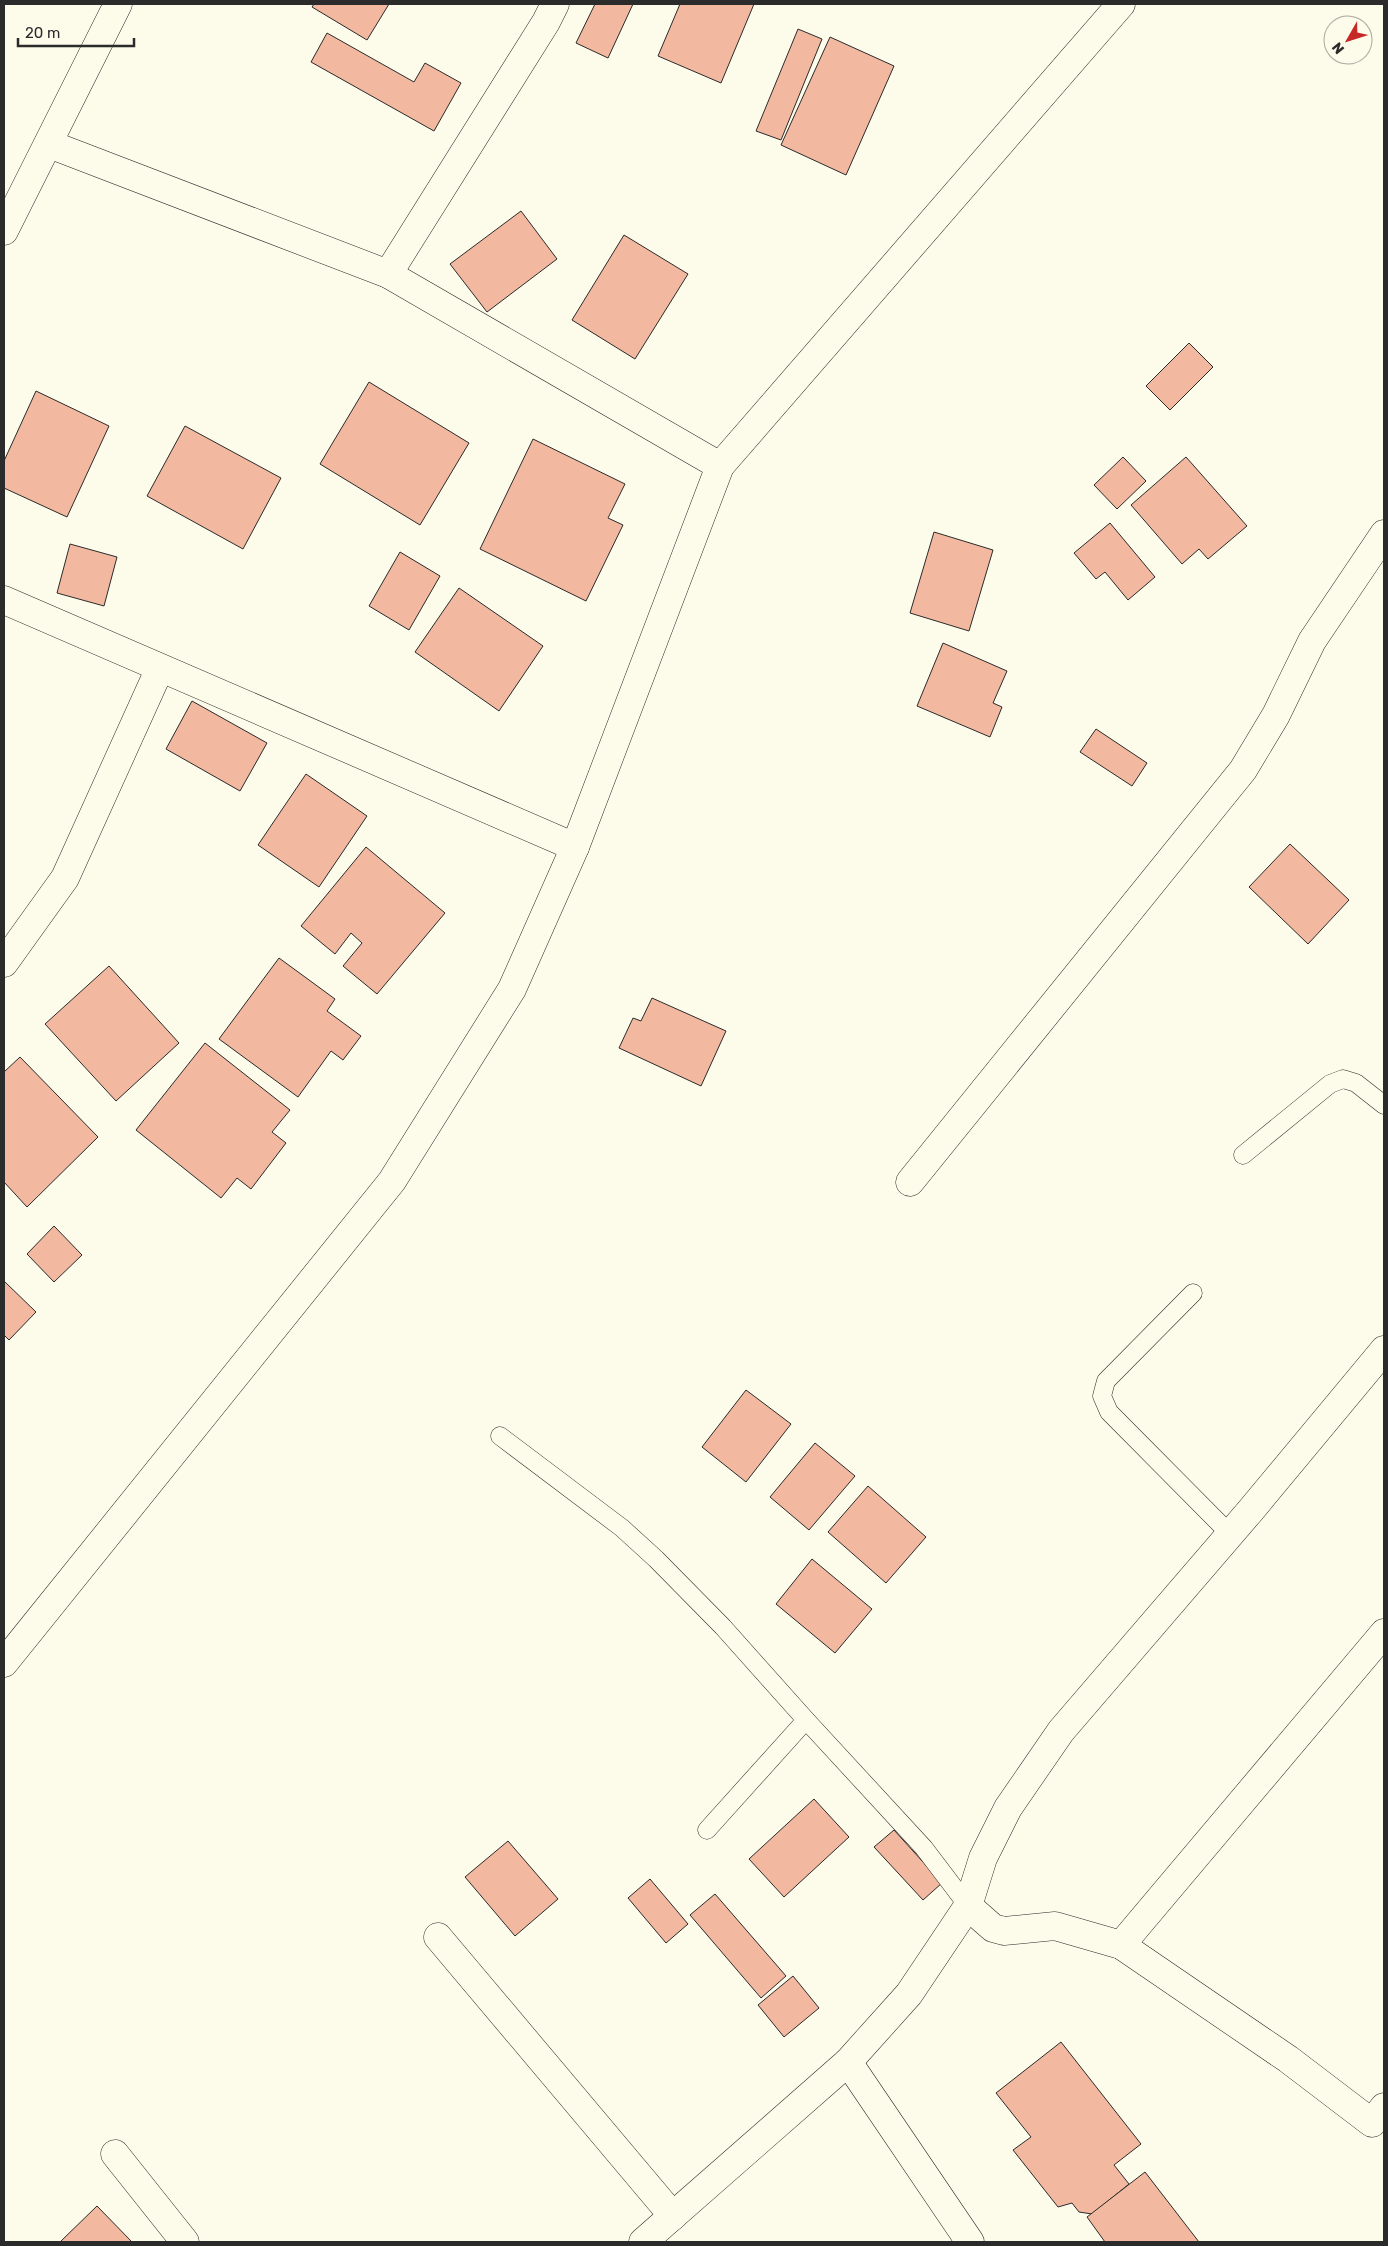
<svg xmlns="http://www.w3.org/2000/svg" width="1388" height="2246" viewBox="0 0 1388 2246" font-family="Rubik,sans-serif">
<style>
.building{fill:#f2b8a0;stroke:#2b2b2b}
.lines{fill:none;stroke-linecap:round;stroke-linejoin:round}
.lane-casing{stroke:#2b2b2b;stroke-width:19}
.street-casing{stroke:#2b2b2b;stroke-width:29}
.lane{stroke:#fdfbea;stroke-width:18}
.street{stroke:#fdfbea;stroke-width:28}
</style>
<rect width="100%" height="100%" fill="#fdfbea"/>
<g class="building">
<polygon points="314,4 389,4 367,40 312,7"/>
<polygon points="595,4 633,4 608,58 576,43"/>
<polygon points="680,4 754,4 721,83 658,56"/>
<polygon points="798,29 822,39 781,140 756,131"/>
<polygon points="327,33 414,82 425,63 461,83 434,131 311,62"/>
<polygon points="830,37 894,66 846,175 781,145"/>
<polygon points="521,211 557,259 487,312 450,264"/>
<polygon points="624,235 688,274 635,359 572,320"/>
<polygon points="1189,343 1213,367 1170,410 1146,386"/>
<polygon points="369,382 469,443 420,525 320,464"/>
<polygon points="36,391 109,426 67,517 4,488 4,461"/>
<polygon points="185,426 281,478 243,549 147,496"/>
<polygon points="533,439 625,484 608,518 623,525 586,601 480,549"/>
<polygon points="1123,457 1146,481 1117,509 1094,485"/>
<polygon points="1186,457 1247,526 1208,559 1199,549 1182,564 1131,505"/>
<polygon points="1110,523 1155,577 1128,600 1105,572 1096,579 1074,553"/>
<polygon points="934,532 993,550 969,631 910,613"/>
<polygon points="70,544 117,557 104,606 57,593"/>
<polygon points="400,552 440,576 409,630 369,606"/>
<polygon points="459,588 543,646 499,711 415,652"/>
<polygon points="943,643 1007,671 993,703 1002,707 990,737 917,706"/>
<polygon points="192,701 267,743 240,791 166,749"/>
<polygon points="1096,729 1147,763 1132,786 1080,752"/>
<polygon points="306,774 367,816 319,887 258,845"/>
<polygon points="1290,844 1349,900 1308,944 1249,887"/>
<polygon points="366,847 445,913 377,994 343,966 362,943 351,933 335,954 301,926"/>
<polygon points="279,958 335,999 327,1011 361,1036 343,1060 331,1051 298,1097 219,1039"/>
<polygon points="109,966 179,1043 116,1101 45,1024"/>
<polygon points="652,998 726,1031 701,1086 619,1048 633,1018 641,1021"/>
<polygon points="205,1043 290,1110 272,1132 286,1143 251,1189 237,1178 221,1198 136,1130"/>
<polygon points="20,1057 98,1137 27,1207 4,1182 4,1072"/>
<polygon points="54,1226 82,1255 54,1282 27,1254"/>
<polygon points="4,1281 36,1312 9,1340 4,1335"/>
<polygon points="746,1390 791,1424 746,1482 702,1447"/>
<polygon points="815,1443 855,1476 809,1530 770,1497"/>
<polygon points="868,1486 926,1537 886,1583 828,1532"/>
<polygon points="812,1559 872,1609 835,1653 776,1604"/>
<polygon points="814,1799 849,1837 784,1897 749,1859"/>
<polygon points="894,1830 942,1883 923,1900 874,1847"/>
<polygon points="508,1841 558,1899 515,1936 465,1877"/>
<polygon points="650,1879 688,1924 666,1943 628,1898"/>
<polygon points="715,1894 786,1976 761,1998 690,1915"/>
<polygon points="793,1976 819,2008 784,2037 758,2005"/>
<polygon points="1061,2042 1141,2144 1114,2165 1129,2184 1092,2214 1079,2212 1072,2203 1058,2207 1013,2150 1031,2137 996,2093"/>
<polygon points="1145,2172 1199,2242 1105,2242 1087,2217"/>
<polygon points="97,2206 132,2242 60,2242"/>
</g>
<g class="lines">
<g class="lane-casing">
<g id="lane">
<polyline points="1243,1155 1330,1084 1343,1079 1356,1083 1384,1105"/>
<polyline points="1193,1293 1106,1381 1102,1396 1109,1412 1230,1534"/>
<polyline points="500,1436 622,1528 656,1559 723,1627 806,1720 924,1848 968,1906"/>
<polyline points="707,1830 806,1720"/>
</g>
</g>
<g class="street-casing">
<g id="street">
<polyline points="49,144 388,274 720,466"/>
<polyline points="4,231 118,4"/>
<polyline points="388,274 546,22 555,4"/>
<polyline points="4,600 575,847"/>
<polyline points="4,963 65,878 160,668"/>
<polyline points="910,1182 1243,770 1276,715 1312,641 1384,534"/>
<polyline points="4,1663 392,1181 512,989 575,847 720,466 1121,4"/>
<polyline points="968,1906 983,1858 1008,1808 1061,1731 1251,1510 1384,1350"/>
<polyline points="438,1937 673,2216"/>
<polyline points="1121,1945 1384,1633"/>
<polyline points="848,2062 970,2242"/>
<polyline points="115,2154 185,2242"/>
<polyline points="643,2242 848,2062 909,1994 968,1906 993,1928 1004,1931 1055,1926 1121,1945 1288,2059 1372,2123 1384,2107"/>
</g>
</g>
<use href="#lane" class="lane"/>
<use href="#street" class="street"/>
</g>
<rect width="1388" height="2246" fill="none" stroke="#2b2b2b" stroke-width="10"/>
<g transform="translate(1348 40) rotate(231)"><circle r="24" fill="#fdfbea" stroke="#a9a89e"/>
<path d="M0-4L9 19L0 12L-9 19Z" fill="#c62828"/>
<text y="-8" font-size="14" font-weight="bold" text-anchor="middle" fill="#2b2b2b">N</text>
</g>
<path d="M18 38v8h116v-8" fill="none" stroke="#2b2b2b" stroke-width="2.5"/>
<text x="25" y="38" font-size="15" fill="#2b2b2b" stroke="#fdfbea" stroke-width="4" paint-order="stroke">20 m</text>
</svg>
